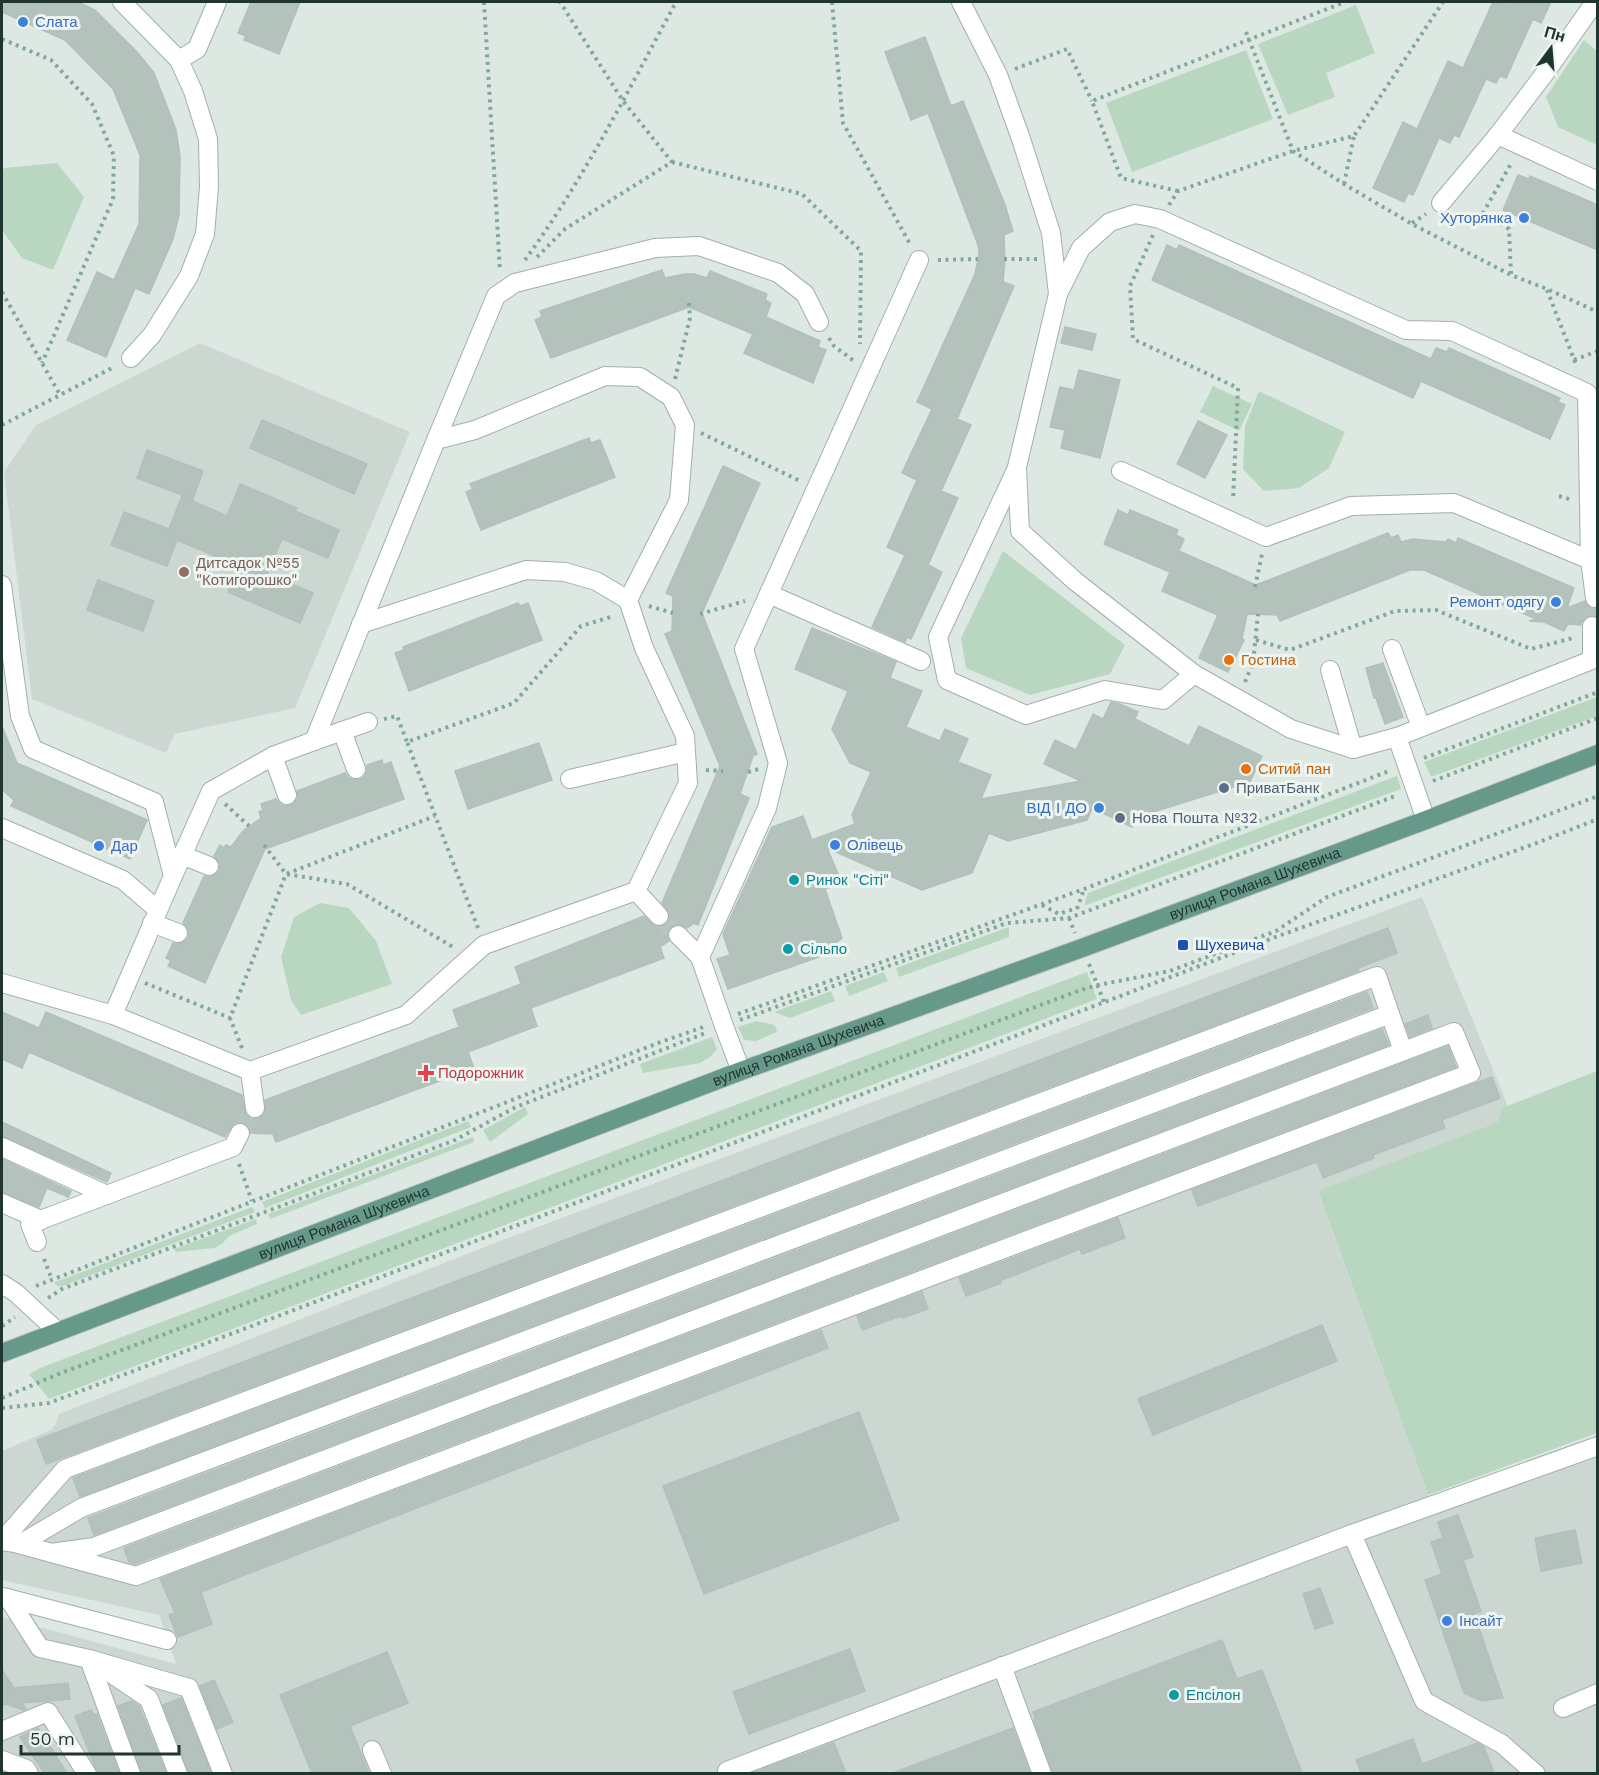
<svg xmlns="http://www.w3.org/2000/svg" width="1599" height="1775" viewBox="0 0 1599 1775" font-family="'Work Sans',sans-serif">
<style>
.built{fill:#cdd7d2}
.green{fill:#b9d7c0}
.building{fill:#b4c2bc;stroke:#b1c0ba;stroke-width:1.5}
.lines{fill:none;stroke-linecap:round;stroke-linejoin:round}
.minor-tunnel{stroke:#b8c4bf;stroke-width:18;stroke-dasharray:18 9;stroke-linecap:butt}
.minor-casing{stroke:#a2afaa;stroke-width:20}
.major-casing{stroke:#bcc2c1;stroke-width:20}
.path{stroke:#82a89b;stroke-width:4;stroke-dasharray:3 4.5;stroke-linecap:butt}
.minor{stroke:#fff;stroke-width:18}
.major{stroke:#67998b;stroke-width:18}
.shop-dot{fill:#3f7fe0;stroke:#eef5f1;stroke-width:2}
.education-dot{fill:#8d6e63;stroke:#eef5f1;stroke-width:2}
.food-dot{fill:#e8710a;stroke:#eef5f1;stroke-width:2}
.service-dot{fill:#5c6f8a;stroke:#eef5f1;stroke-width:2}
.culture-dot{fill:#0f9aa8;stroke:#eef5f1;stroke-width:2}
.transit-dot{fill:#1a4fb4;stroke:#eef5f1;stroke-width:2}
.health-dot{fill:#e0444e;stroke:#eef5f1;stroke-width:2}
.labels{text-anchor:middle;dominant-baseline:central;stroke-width:6;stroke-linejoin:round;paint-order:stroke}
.shop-label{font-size:15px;fill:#366cbe;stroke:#eef5f1;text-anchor:start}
.education-label{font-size:15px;fill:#785e54;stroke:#eef5f1;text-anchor:start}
.food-label{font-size:15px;fill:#c56008;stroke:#eef5f1;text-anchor:start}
.service-label{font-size:15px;fill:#4e5e75;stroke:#eef5f1;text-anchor:start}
.culture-label{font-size:15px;fill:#0d838f;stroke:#eef5f1;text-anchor:start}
.street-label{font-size:15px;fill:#213530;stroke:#eef5f1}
.transit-label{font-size:15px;fill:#164399;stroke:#eef5f1;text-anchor:start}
.health-label{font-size:15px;fill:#be3a42;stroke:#eef5f1;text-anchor:start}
</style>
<rect width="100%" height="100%" fill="#dee8e3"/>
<g class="built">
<polygon points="200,343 410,432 295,708 175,734 166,753 32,699 4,472 36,425"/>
<polygon points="1422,897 1508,1106 1502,1108 1498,1122 1318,1192 1431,1504 1597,1446 1597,1773 2,1773 2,1617 176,1664 159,1615 2,1580 2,1451 51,1430 56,1424 59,1414 500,1241"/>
</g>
<g class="green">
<polygon points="1356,5 1375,53 1326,73 1335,97 1288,115 1258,44"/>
<polygon points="1584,40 1597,51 1597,145 1558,127 1546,97"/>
<polygon points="1246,50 1273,119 1132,172 1106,103"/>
<polygon points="57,163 84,197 53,270 22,258 2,230 2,173 4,168"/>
<polygon points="1213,386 1252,404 1239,431 1200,412"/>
<polygon points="1259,391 1345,432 1329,468 1299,488 1264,491 1243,469 1245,426"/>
<polygon points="1003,551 1125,645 1110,674 1030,695 966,668 961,638"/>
<polygon points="1597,697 1597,716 1431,777 1424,762"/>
<polygon points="1397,776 1401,789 1084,906 1088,893"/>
<polygon points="320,903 349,908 376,941 392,984 301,1015 291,1000 281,957 294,917"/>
<polygon points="1009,927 1009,937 899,977 896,968"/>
<polygon points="884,972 888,981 849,996 845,986"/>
<polygon points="1087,972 1097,999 49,1399 29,1374 40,1368"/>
<polygon points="831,991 835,1001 790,1018 774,1012"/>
<polygon points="756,1021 775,1025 777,1032 756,1041 744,1040 738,1027"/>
<polygon points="712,1037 717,1049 710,1057 700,1063 643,1073 640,1064"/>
<polygon points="1597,1071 1597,1433 1428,1495 1318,1191 1498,1122 1502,1108"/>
<polygon points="525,1107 528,1114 490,1142 483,1130"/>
<polygon points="468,1121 471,1127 265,1208 262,1202"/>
<polygon points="473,1137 474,1142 270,1219 268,1214"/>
<polygon points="252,1207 255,1212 60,1287 53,1283"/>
<polygon points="256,1219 257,1224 229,1236 222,1244 214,1248 176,1252 174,1249"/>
</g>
<g class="building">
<polygon points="2,2 78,2 95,10 137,52 154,73 176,130 180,156 179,215 173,239 149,294 135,288 106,357 67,340 97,272 114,280 139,224 140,155 113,89 65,40 2,12"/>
<polygon points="251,2 300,2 279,54 244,40 246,36 238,33"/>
<polygon points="1493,2 1509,8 1495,2 1551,2 1541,23 1533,19 1506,78 1500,76 1496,83 1486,79 1459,137 1454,135 1450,143 1439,138 1413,195 1408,193 1404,202 1373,188 1403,122 1417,129 1448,61 1463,68"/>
<polygon points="925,37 951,106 963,101 1005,205 1013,231 1004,235 1005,261 1003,282 1014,286 957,419 971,425 941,491 958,498 928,565 942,572 911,639 907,637 905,642 872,627 905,555 887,547 917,480 902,473 932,409 917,402 975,274 979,254 978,245 928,113 911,120 885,52"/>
<polygon points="1518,175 1529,179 1530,176 1598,205 1598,250 1503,210"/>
<polygon points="1167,245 1177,250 1179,245 1431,359 1436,348 1447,352 1449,348 1560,398 1558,402 1565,405 1550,439 1421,381 1413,398 1152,280"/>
<polygon points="662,270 665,278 685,274 694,274 707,278 710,271 767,294 765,300 771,303 766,317 820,341 818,347 826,350 813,383 744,353 753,334 689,307 551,358 535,320 542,317 540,311"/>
<polygon points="1065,327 1096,334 1092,350 1061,343"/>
<polygon points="1079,370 1120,380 1100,458 1061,448 1065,430 1050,427 1060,387 1074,390"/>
<polygon points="262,420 367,464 354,494 250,448"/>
<polygon points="1198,421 1227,435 1205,478 1177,464"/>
<polygon points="589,438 591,443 600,440 615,477 481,530 466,492 473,489 470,484"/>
<polygon points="147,450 203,471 193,499 137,478"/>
<polygon points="723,466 760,483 702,613 757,754 753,756 740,794 749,798 698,925 694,923 687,928 680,924 671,927 667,933 669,941 660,947 664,958 531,1008 537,1026 468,1052 474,1068 276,1142 273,1134 251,1133 249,1126 240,1122 233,1124 225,1137 29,1052 22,1068 2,1059 2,1012 39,1028 46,1012 242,1095 246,1114 251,1119 257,1119 265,1113 265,1100 459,1027 453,1010 521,984 515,967 644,916 655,926 661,927 666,925 669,920 670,914 662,903 720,766 665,634 672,631 673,596 666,593"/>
<polygon points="240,484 297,508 295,511 339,530 328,558 282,539 267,574 313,593 300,623 228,592 239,566 177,540 167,566 111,545 124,512 169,529 182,496 227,516"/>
<polygon points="1118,510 1128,515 1130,510 1178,530 1176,535 1184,539 1179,551 1256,585 1388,533 1391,538 1398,535 1401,542 1413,539 1446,542 1448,539 1456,543 1458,538 1574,588 1567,608 1585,601 1590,608 1598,609 1598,616 1593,615 1587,616 1583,620 1581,625 1568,624 1564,631 1544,622 1529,621 1536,619 1424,570 1410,570 1280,621 1277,615 1247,614 1242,639 1244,640 1228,672 1199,658 1218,615 1162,591 1170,572 1104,544"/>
<polygon points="98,580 154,601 143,631 87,610"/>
<polygon points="518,603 520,606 528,603 542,640 409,691 395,653 404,650 403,647"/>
<polygon points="812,628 896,662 890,678 922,691 906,727 940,741 945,729 968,739 958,762 991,775 981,799 1081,781 1044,764 1055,740 1076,750 1093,714 1103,719 1111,702 1120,704 1138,712 1135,719 1189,746 1199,726 1262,756 1250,782 1137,817 1132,827 1092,808 1087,820 1008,841 989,833 972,873 922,890 827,848 842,883 825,889 842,938 819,957 728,989 717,959 730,955 723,934 772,827 803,816 812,840 855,824 852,815 871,772 850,763 832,729 848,691 795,669"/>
<polygon points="1383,663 1403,717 1385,724 1376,698 1374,698 1366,668"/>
<polygon points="2,726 17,763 147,820 130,859 11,806 14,800 2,790"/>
<polygon points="539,743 552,780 468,809 455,771"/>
<polygon points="382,760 383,765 391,762 404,799 265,849 205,983 168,966 171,960 166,958 173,943 180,944 188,938 189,931 183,923 204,876 211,877 219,871 220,864 214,856 220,845 224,848 226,845 231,847 243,831 261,818 259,812 263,810 261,804 276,799 279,803 284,806 291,805 298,798 297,791 345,773 349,778 359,780 365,776 367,770 367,765"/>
<polygon points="1388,928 1397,953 1358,968 1359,971 46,1464 37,1440"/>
<polygon points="1367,992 1373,1008 80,1497 73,1478"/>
<polygon points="1428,1015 1432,1028 1410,1037 1405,1024"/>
<polygon points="1382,1029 1389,1045 94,1535 88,1518"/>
<polygon points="1448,1046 1456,1067 135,1564 129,1562 124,1548"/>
<polygon points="1492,1077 1500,1098 1442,1120 1445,1128 1373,1155 1374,1158 1323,1178 1317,1162 1198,1206 1192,1190"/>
<polygon points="2,1122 111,1173 107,1182 2,1136"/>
<polygon points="2,1159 71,1191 68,1197 47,1188 39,1207 2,1192"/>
<polygon points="1118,1218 1125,1238 1082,1254 1080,1249 1000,1281 1001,1283 966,1296 959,1278"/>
<polygon points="922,1292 928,1309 902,1318 901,1316 862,1330 857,1316"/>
<polygon points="1322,1325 1337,1361 1153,1435 1138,1399"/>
<polygon points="821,1330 828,1348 201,1592 212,1624 178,1637 176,1633 169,1615 175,1613 160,1579"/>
<polygon points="859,1412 899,1520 704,1594 663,1486"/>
<polygon points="1458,1515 1473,1557 1463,1560 1481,1611 1474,1614 1503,1698 1482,1701 1464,1693 1425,1580 1442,1574 1431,1542 1443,1538 1438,1522"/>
<polygon points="1575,1530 1582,1563 1541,1571 1535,1538"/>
<polygon points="1320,1588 1333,1623 1315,1629 1303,1594"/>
<polygon points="1222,1640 1237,1679 1262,1670 1302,1773 1053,1773 1034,1720 1036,1720 1033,1712"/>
<polygon points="850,1649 865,1691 749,1734 733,1692"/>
<polygon points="387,1652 408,1703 350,1726 369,1773 312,1773 280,1695"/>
<polygon points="2,1670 14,1688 68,1683 70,1699 22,1703 26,1709 23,1710 6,1704 2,1705"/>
<polygon points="214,1680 233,1722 217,1729 200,1686"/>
<polygon points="181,1698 211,1773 189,1773 163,1705"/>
<polygon points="131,1701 139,1706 166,1773 142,1773 118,1706"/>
<polygon points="91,1710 94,1715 97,1714 119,1773 98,1773 93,1762 75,1716"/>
<polygon points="38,1728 67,1773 44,1773 20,1737"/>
<polygon points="1013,1728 1030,1773 895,1773 895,1772"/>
<polygon points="1413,1739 1422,1764 1477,1743 1484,1747 1494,1773 1361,1773 1356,1760"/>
<polygon points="834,1743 846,1773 753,1773"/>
</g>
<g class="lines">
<g class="minor-tunnel">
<polyline points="1592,626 1595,598"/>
<polyline points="659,916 678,935"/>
<polyline points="240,1133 255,1108"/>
</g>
<g class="minor-casing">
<g id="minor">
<polyline points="122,2 179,60 193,91 208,139 209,187 205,234 189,276 152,335 131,358"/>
<polyline points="961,2 998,75 1021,139 1051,233 1058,294"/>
<polyline points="1595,2 1545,73 1498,135 1598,181"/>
<polyline points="179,60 197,49 217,2"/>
<polyline points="1441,203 1498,135"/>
<polyline points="436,440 496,296 515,283 655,248 699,246 778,273 805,294 819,322"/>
<polyline points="1016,470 938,637 947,680 1026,715 1105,690 1163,700 1194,674"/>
<polyline points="1121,471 1266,537 1351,506 1454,503 1590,560 1598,557"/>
<polyline points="2,585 20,716 33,749 154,802 173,876"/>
<polyline points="769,594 921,661"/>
<polyline points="361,624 526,570 565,572 596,581 628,600"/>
<polyline points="1392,649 1421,727"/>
<polyline points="1330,670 1353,749"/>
<polyline points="342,731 356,769"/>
<polyline points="1397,737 1353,749 1291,729 1194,674 1075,581 1020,531 1017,467 1058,294 1081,248 1110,222 1135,214 1160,219 1406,330 1452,331 1587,393 1590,560 1595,598"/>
<polyline points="314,741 368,722"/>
<polyline points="273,756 287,795"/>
<polyline points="570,779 686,752"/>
<polyline points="1426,820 1397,737 1592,660 1592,626"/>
<polyline points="2,828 123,880 158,910"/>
<polyline points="182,855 209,866"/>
<polyline points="636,891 659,916"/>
<polyline points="152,923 178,933"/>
<polyline points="678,935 700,957 724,1026 741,1071"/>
<polyline points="700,957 767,808 778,763 744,649 919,260"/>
<polyline points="2,983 113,1015 250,1071 406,1015 484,945 636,891 688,783 685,736 644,648 628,600 679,500 685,425 671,397 640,377 605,376 475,430 436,440 314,741 273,756 211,791 173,876 113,1015"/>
<polyline points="250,1071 255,1108"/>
<polyline points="2,1147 107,1195"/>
<polyline points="2,1203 41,1220"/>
<polyline points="37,1242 30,1224 233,1147 240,1133"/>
<polyline points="2,1284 16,1293 57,1331"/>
<polyline points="2,1541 15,1543 136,1576 1471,1073 1454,1032 94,1547 51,1553"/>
<polyline points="2,1541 65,1469 1377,976 1390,1014"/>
<polyline points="20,1544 81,1508 1390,1014 1403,1051"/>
<polyline points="3,1597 167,1640"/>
<polyline points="8,1598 40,1648 89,1659 131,1774"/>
<polyline points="89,1659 189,1688 223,1774"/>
<polyline points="1002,1666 1042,1774"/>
<polyline points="103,1668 149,1699 178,1774"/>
<polyline points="1563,1708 1598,1693"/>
<polyline points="2,1731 48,1712 87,1774"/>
<polyline points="372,1750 382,1774"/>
<polyline points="2,1760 26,1769 29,1774"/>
<polyline points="728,1774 727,1771 1352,1534"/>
<polyline points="1536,1774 1502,1744 1424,1701 1352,1534 1598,1446"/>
</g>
</g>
<g class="major-casing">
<g id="major">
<path id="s1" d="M2,1353L741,1071L1082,948L1426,820L1598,754"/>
</g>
</g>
<g class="path">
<polyline points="484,2 500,271"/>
<polyline points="832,2 843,123 910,244"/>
<polyline points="1246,32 1293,151 1344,184 1412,224 1511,275 1547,289 1598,312"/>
<polyline points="2,39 51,60 92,104 114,156 113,199 42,363"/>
<polyline points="1015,69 1067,49 1092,101"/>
<polyline points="672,162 802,194 861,251 860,344"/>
<polyline points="1344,184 1354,136"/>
<polyline points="1178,191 1121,178 1092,101 1345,2"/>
<polyline points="1169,205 1178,191 1293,151 1354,136 1443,2"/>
<polyline points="1412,223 1426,214"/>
<polyline points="1153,235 1130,286 1133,339 1238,388 1233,500"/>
<polyline points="537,257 565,229 672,162 623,101 560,2"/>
<polyline points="1004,259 1037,259"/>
<path d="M525,260C584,179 629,89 676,2"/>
<polyline points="938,260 978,259"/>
<polyline points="1511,274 1509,229 1483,213 1512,162"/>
<polyline points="1547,290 1577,367"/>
<polyline points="2,292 60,395"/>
<polyline points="829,338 834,346 854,361"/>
<polyline points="1574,360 1598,351"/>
<polyline points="675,379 690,318 689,303"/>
<polyline points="2,425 114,367"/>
<polyline points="701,433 800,481"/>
<polyline points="1559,496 1572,500"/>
<polyline points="1255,587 1262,554"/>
<polyline points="649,606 673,613"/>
<polyline points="700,614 745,601"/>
<polyline points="1256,640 1290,650 1395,611 1436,610 1531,649 1573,638"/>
<polyline points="1245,682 1253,663 1258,614"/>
<polyline points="384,719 397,716 407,742"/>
<polyline points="1424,758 1598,692"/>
<polyline points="706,770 723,771"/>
<polyline points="748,772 759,769"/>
<polyline points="1433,781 1598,718"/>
<polyline points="225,804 249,826"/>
<polyline points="264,845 286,874 347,884 453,947"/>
<polyline points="1042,905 1059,914 1077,908"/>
<polyline points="1077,909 1084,889"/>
<polyline points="1069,918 1075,933"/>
<polyline points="478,928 407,742 514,703 581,626 614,616"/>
<polyline points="1089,964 1104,1002"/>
<polyline points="145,983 230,1018"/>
<polyline points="738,1014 1084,889 1389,771"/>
<polyline points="740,1020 1007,923 1069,918 1398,795"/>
<polyline points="242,1048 230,1018 286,874 435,816"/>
<polyline points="239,1164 252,1201"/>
<polyline points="44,1259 52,1280"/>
<polyline points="36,1286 658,1043 706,1026"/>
<polyline points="48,1298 62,1289 455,1140 516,1107 708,1032"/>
<polyline points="2,1326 15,1317"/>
<polyline points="2,1398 61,1373 1078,991 1098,985 1170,971 1276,931 1327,897 1598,796"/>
<polyline points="2,1408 49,1403 1281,935 1534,844 1598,819"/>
</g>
<use href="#minor" class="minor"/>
<use href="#major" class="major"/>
</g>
<g class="shop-dot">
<circle cx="23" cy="22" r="6"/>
<circle cx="1524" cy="218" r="6"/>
<circle cx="1556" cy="602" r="6"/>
<circle cx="1099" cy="808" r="6"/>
<circle cx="835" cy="845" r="6"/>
<circle cx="99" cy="846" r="6"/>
<circle cx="1447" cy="1621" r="6"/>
</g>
<circle class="education-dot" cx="184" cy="572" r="6"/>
<g class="food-dot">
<circle cx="1229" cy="660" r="6"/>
<circle cx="1246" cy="769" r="6"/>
</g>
<g class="service-dot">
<circle cx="1224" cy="788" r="6"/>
<circle cx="1120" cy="818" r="6"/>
</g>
<g class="culture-dot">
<circle cx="794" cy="880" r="6"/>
<circle cx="788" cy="949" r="6"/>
<circle cx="1174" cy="1695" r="6"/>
</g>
<rect class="transit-dot" x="1177" y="939" width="12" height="12" rx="3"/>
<path class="health-dot" d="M423 1064h6v6h6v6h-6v6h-6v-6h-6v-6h6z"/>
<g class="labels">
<g class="shop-label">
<text x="35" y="22">Слата</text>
<text x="1512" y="218" text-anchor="end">Хуторянка</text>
<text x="1544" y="602" text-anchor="end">Ремонт одягу</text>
<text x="1087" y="808" text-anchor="end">ВІД І ДО</text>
<text x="847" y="845">Олівець</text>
<text x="111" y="846">Дар</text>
<text x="1459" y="1621">Інсайт</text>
</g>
<g class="education-label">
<text x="196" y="563">Дитсадок №55<tspan x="196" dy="17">"Котигорошко"</tspan></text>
</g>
<g class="food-label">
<text x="1241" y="660">Гостина</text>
<text x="1258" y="769">Ситий пан</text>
</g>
<g class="service-label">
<text x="1236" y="788">ПриватБанк</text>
<text x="1132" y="818">Нова Пошта №32</text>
</g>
<g class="culture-label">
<text x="806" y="880">Ринок "Сіті"</text>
<text x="800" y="949">Сільпо</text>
<text x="1186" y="1695">Епсілон</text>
</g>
<g class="street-label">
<text stroke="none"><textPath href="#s1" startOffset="1338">вулиця Романа Шухевича</textPath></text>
<text stroke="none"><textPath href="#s1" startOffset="852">вулиця Романа Шухевича</textPath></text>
<text stroke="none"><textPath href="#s1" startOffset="366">вулиця Романа Шухевича</textPath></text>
</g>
<g class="transit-label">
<text x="1195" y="945">Шухевича</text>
</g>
<g class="health-label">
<text x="438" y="1073">Подорожник</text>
</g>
</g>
<rect width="1599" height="1775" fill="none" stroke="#213530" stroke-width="6"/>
<g transform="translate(1551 48) rotate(16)" stroke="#eef5f1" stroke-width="4.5" paint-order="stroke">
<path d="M0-4.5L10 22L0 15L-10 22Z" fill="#213530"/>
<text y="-9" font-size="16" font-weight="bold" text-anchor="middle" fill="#213530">Пн</text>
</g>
<path d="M21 1745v9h158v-9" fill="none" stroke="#213530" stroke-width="3"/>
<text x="30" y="1745" font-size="18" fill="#213530" stroke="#eef5f1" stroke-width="4.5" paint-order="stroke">50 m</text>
</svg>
